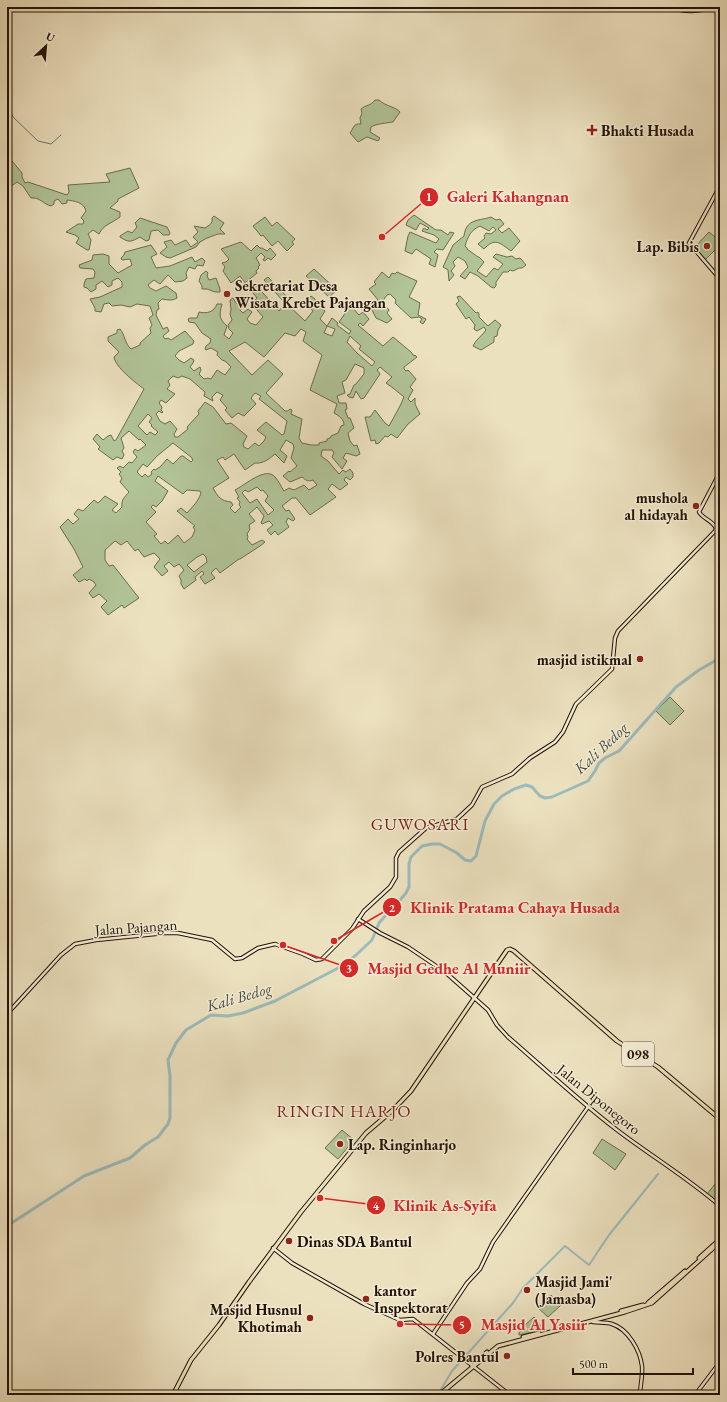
<svg xmlns="http://www.w3.org/2000/svg" width="727" height="1402" viewBox="0 0 727 1402" font-family="'EB Garamond',serif">
<style>
.green{fill:#b1c497;stroke:#6a6c4e;fill-rule:evenodd}
.lines{fill:none;stroke-linecap:round;stroke-linejoin:round}
.stream{stroke:#6b7872;stroke-width:1}
.canal{stroke:#9cbbbb;stroke-width:2}
.river{stroke:#9cbbbb;stroke-width:3}
.secondary-casing{stroke:#221305;stroke-width:4.5}
.primary-casing{stroke:#221305;stroke-width:5}
.secondary{stroke:#f3ecd5;stroke-width:2.5}
.primary{stroke:#ece1bf;stroke-width:3}
.poi-dot{fill:#8f2418;stroke:#f3ecd5;stroke-width:1.5}
.labels{text-anchor:middle;dominant-baseline:central;stroke-width:3;stroke-linejoin:round;paint-order:stroke}
.shield{fill:#f3ecd5;stroke:#615443;stroke-width:1}
.shield-label{font-size:14px;font-weight:bold;fill:#221305}
.poi-label{font-size:15px;font-weight:bold;fill:#221305;stroke:#f3ecd5;text-anchor:start}
.street-label{font-size:15px;fill:#221305;stroke:#f3ecd5}
.water-label{font-size:16px;font-style:italic;fill:#4d4e45;stroke:#f3ecd5}
.quarter-label{font-size:17px;letter-spacing:1px;fill:#7a1f14;stroke:#f3ecd5}
.leader{fill:none;stroke:#d62828;stroke-width:1.5}
.callout-dot{fill:#d62828;stroke:#f3ecd5;stroke-width:1.5}
.mark-label{font-size:12px;text-anchor:middle;font-weight:bold;fill:#fff}
.callout-label{font-size:16px;text-anchor:middle;font-weight:bold;fill:#d62828;stroke:#f3ecd5;stroke-width:3;stroke-linejoin:round;paint-order:stroke}
</style>
<rect width="100%" height="100%" fill="#ece1bf"/>
<filter id="stains"><feTurbulence type="fractalNoise" baseFrequency=".005" numOctaves="4"/><feColorMatrix values="0 0 0 0 .2 0 0 0 0 .09 0 0 0 0 .02 0 0 0 .5 -.17"/></filter>
<radialGradient id="worn" r=".72"><stop offset=".6" stop-color="#630" stop-opacity="0"/><stop offset="1" stop-color="#630" stop-opacity=".3"/></radialGradient>
<g class="green">
<path d="M375,100H379C385,106 396,107 400,112L393,122C387,123 375,124 371,127L370,132L380,138L378,141L367,137L358,142L350,133C354,128 353,123 361,124L360,118L362,113L361,109C365,105 371,106 375,100Z"/>
<path d="M7,155L22,173V177L25,183L28,182L67,195L69,192L68,185L110,182L106,174L130,168L139,188L118,199V201L110,208L120,212V217C112,223 103,225 99,234L93,230L88,234L91,240L89,250H87L76,243L79,238L75,235L66,232L78,224H83L84,221L81,218L86,211C84,202 74,201 67,200V203L62,204L58,199L54,201V204L51,206C43,204 40,197 31,198L23,186L17,182L7,189Z"/>
<polygon points="414,215 436,230 441,230 448,235 450,232 454,233 443,250 437,249 434,252 438,255 435,267 429,264 431,259 416,249 412,254 405,251 408,236 410,232 436,243 439,239 434,235 422,231 424,228 427,230 429,228 420,223 416,230 406,225 408,220"/>
<path d="M214,216L224,223L220,229L225,234H218L207,238L200,242L196,247L170,258L166,257L160,253L167,247L164,242L171,240L175,245L186,240L191,247L198,242L193,237L198,232L194,226L205,228C209,225 213,224 212,218Z"/>
<polygon points="265,217 272,226 277,222 295,239 292,242 294,244 287,251 278,241 272,246 263,235 261,236 253,226"/>
<path d="M491,217L496,220L500,219L504,224L498,229L502,233L509,228L520,241L511,251C500,243 495,237 484,249L478,244L485,238L484,236L486,233L491,234L496,230L493,227L489,231L480,226C471,230 468,236 465,246L467,248V249L478,257H479L484,262L477,271L486,277L494,268L498,270L503,264L493,257L496,254L507,257L512,256L516,259L520,258L526,265L522,268H519L513,271L510,270L508,272H503L496,282V286L494,288L491,287L478,276L470,272L465,279L460,276L468,267L465,261L458,257L453,262L455,266L451,271L454,275L449,281L448,270L443,267L453,245L464,236C466,218 480,221 491,217Z"/>
<path d="M140,218L167,227L170,233L169,235H163L158,230L151,231L149,240L146,241L140,237C131,242 129,243 120,237V236L128,231L132,233L137,227L135,223Z"/>
<polygon points="709,232 720,241 720,245 705,260 694,248"/>
<polygon points="241,242 251,251 257,245 260,248 262,248 267,251 270,248 276,255 271,260 268,258 265,261 263,260 265,257 261,253 256,258 260,265 258,267 259,268 256,271 257,273 245,283 240,276 231,283 223,271 225,267 222,263 226,262 229,259 221,249"/>
<path d="M151,245L157,254L151,257L156,268L170,266L192,257L195,262L202,258L205,261L203,266L197,265L195,269L189,267L186,273L187,278L183,281L175,282L168,275L160,284L154,280L148,285L150,288L156,291L166,286L176,293L177,298C172,301 168,300 162,299L158,303L159,309L157,310L156,315L163,329L167,327L169,331L163,336L165,339L168,338L171,340L185,331L194,341L193,344L179,351L175,356L179,360L184,363L191,358L194,360L193,363L190,367L194,371L200,367L201,370L199,374L204,379L208,378L211,379L217,370L225,375L231,367L225,361L222,360L217,355L218,352L211,348L206,350L205,349L206,346L210,343L211,339L202,333L195,323L189,322L188,319L190,318H197L199,312C207,314 214,312 217,304H222C219,315 219,319 227,326L224,335L229,339L233,333L229,329L228,325L232,320L230,314L231,310L230,300L233,298L236,303L240,306V310L243,313L248,309L252,312L247,319L250,323L256,325L263,317L252,304L257,298L250,289L255,284L279,311L285,303L264,280L268,277L289,299L286,303L305,321L313,311L304,303L311,296L315,299L316,303L325,311L320,319L327,326L324,333L332,336L335,329L327,326L332,318L338,323L337,325L349,334L351,331L339,322L346,312V311L352,307L359,315L363,312L369,319L363,326L360,323L358,325L383,346L393,337L411,352L414,356L415,355L417,357L404,367V369L406,371L408,370L416,379L410,387L413,390L408,399L411,402L415,398V404L420,414L408,424L397,438L391,434L388,437L385,436L379,443L376,444L375,440L371,441L365,417H370L375,410L385,423L389,426L400,406L404,397C398,392 392,387 386,383L392,377L380,367L377,370L380,374L364,398L361,399L356,391L353,398L349,397L347,395L350,394L354,385L356,384L364,374V368L355,364L346,380L342,382L345,393L337,396L339,403H346L347,409L345,410L348,418H350L354,428L348,433L350,441L354,446L357,445L360,454L356,456L346,453L343,458L347,461L342,469L332,457L334,453L332,450H322L321,456L328,461L339,474L343,470L346,472L350,469L353,473V477L350,480L346,477L344,480L348,484L340,490L332,484L328,489L336,497L310,515L296,498H292L282,506L286,511L289,510L295,519L293,521L288,518L286,522L289,527L278,535L275,531L271,535L267,530L273,525L269,521L262,524L261,523L264,516L257,507L249,514L255,521L249,525L250,529L247,534L248,537L247,539L252,545L262,540L265,542L260,546L240,559H239L220,573L216,568L211,573L215,578L205,584L200,577L204,574L202,571L195,577L196,580L184,589L181,584V580L179,576L184,570L179,564L174,567L169,562L164,566L168,571L162,576L154,567L160,559L154,553L144,557L138,549L135,551L127,541L121,545L115,541L105,550V560L109,566L113,565L139,598L124,608L122,605L108,615L101,607L107,601L99,594L93,598L89,593L96,585L94,582L89,579L87,581L85,579L79,582L73,575L83,567L74,549L60,527L68,519L73,524L79,519L74,514L78,509L83,511L94,500L98,503L105,496L118,504L112,510L116,513L122,507C121,499 125,497 129,492L120,482L122,478L119,474L121,472L117,468L120,466L123,468L129,462L132,463L137,457L133,452L135,449L138,451L146,445L140,439L139,440L129,431L121,438L124,448L122,451L124,455L122,459L117,457L113,460L98,449L100,447L93,439L97,434L103,440L108,436L111,435L114,441L116,440L144,389C136,383 115,367 114,357L119,352L108,341V337L117,333V330L120,329C125,335 125,344 131,349L140,345V343L151,333L150,328L152,325L149,318L153,315L150,306L137,304L130,307L121,305L112,306L109,303L104,304L101,312L95,311V308L90,299L100,297L122,287V282L118,278L112,281V285L108,287L102,281L96,285V289L91,292L87,288L84,287V284L86,279L94,278L95,272L93,269L80,268L79,265L92,260L93,255L103,254L109,256V264L118,273L132,265L130,259L122,260L121,258L124,255L125,252ZM301,329L306,332L303,341L322,355L310,390L337,404L334,413C339,416 344,419 344,425L341,426L338,433L331,436L330,438L327,439V441L319,443V445H311L302,443L299,438L302,419L291,414L292,410L290,409L288,411H285L266,393L283,374L268,360L252,375L229,351L245,342L264,357L285,333L295,336ZM350,336L361,346L359,349L375,362L372,366L357,353L347,342ZM173,376L178,378L182,376L190,379L205,392L204,396L213,401L212,397L217,392L223,395L220,400L227,408L225,410L232,418L238,413L244,416L256,404L251,398L255,393L261,396L259,399L287,421L284,434L282,435L266,422L257,430L266,437L264,441L259,446L255,443L248,449L244,447L243,444L247,436L231,423L226,424L213,407L205,402L198,411L199,414L187,427L188,429L178,437H175L174,434L177,429L170,421L165,424L160,421L156,414L159,411L162,413L163,412L161,410L162,407L159,403L161,400L166,403L175,394L167,389L170,385L168,381ZM148,414L152,418L149,422L152,425L151,426L158,432L155,435L150,432L147,435L138,426ZM286,440L293,444L294,448L291,458L297,466L290,472L289,471L283,476L290,482L302,477C306,480 307,482 313,480L317,485L309,490L304,485L294,490L289,488L284,491C281,487 279,481 275,477C266,466 245,485 235,490L239,497L237,498L240,502L239,505L241,507L235,513L230,508L233,505L231,502C221,501 218,497 213,488L229,478L217,460L223,457L225,460L234,454L245,470L255,463C263,464 269,459 275,454L284,463L287,456L280,450ZM173,443L191,457L193,460L191,462L183,456H181L173,464L167,459L160,467L155,470L154,469L151,472L152,474L148,477L145,474L142,477L137,472L143,464L147,467L157,456ZM158,476L183,494L187,490L200,491L201,493C198,502 193,506 187,513L181,508L177,511L195,526L193,527L195,530L192,537L184,543L178,535L168,544L165,541L161,544L154,536L157,534L146,522L156,512L151,507L153,505L156,507L162,501L168,491L155,481ZM257,487L261,491L263,490L268,496L265,501L274,510L268,515L257,499L250,503L242,493L245,490L248,492ZM203,554L206,557L207,562L194,572L187,565L197,557Z"/>
<polygon points="314,269 337,290 329,297 306,276"/>
<polygon points="206,271 208,273 207,276 209,280 216,278 220,289 220,292 215,292 207,289 202,289 202,286 199,281 201,275"/>
<polygon points="382,272 389,278 392,273 395,274 397,272 417,281 409,297 420,303 418,315 426,319 423,324 420,322 422,319 419,317 411,318 395,303 396,300 390,294 387,295 382,302 389,310 387,313 392,319 387,323 376,318 370,306 378,300 369,289 376,284 374,282"/>
<path d="M460,296L476,313L478,312L479,314V317L488,326L495,320L501,325L498,330L497,336L494,337V342L481,350L473,346C476,339 482,336 486,330L484,327L477,331L474,329L475,325L469,317L466,319L456,304L459,301L457,297Z"/>
<polygon points="670,697 684,711 670,725 656,711"/>
<polygon points="342,1130 354,1140 338,1159 325,1148"/>
<polygon points="602,1139 626,1154 615,1170 593,1153"/>
<polygon points="720,1178 720,1206 707,1194"/>
<polygon points="551,1295 561,1305 548,1317 537,1307"/>
<polygon points="534,1317 544,1330 519,1335 519,1333 524,1326"/>
</g>
<g class="lines">
<polyline class="stream" points="7,101 8,108 14,118 38,141 51,144 61,135"/>
<polyline class="canal" points="436,1395 440,1391 452,1371 513,1303 523,1288 565,1246 589,1265 609,1235 658,1174"/>
<polyline class="river" points="7,1226 84,1176 130,1158 145,1145 158,1137 168,1124 170,1118 170,1076 168,1060 176,1043 186,1030 211,1015 228,1016 243,1013 275,1001 344,965 356,955 372,940 379,923 386,915 395,906 406,893 409,887 409,864 411,857 422,846 432,844 440,844 457,853 465,860 471,861 476,856 485,821 494,804 502,796 514,789 526,785 532,787 540,796 545,798 552,797 588,781 595,771 599,763 605,758 619,751 676,687 699,670 720,658"/>
<g class="secondary-casing">
<g id="secondary">
<path d="M673,7C685,14 704,10 717,7"/>
<polyline points="720,186 689,243 720,279"/>
<path d="M358,919L380,933L408,947L445,972L488,1010L497,1025L508,1037C544,1068 579,1101 617,1130C651,1156 688,1178 720,1206"/>
<path d="M7,1014L61,955L75,944L96,940L165,933H178L212,940L235,959L242,958L258,948L275,944L303,954L316,960L322,959L352,929L364,911L390,887L396,877V858L399,852L426,828L457,819L472,805L482,787L512,774L530,758L555,742L563,732L576,704L612,669L615,638L618,631L715,531L716,528C712,520 703,519 699,512L720,472"/>
<polyline points="273,1248 292,1263 364,1304 400,1320 413,1319 510,1395"/>
<path d="M593,1321V1322C599,1323 606,1322 612,1324C628,1329 640,1350 642,1366C643,1376 640,1386 640,1395"/>
<polyline points="433,1334 467,1283 480,1269 493,1242 588,1107"/>
<polyline points="695,1395 720,1362"/>
</g>
</g>
<g class="primary-casing">
<g id="primary">
<polyline points="699,1258 720,1239"/>
<polyline points="648,1303 685,1271"/>
<polyline points="621,1311 643,1305"/>
<polyline points="523,1337 539,1333"/>
<polyline points="472,1366 487,1352"/>
<polyline points="173,1395 191,1360 219,1325 249,1282 301,1212 366,1133 393,1110 411,1091 507,950 510,949 514,951 617,1041 658,1067 720,1119"/>
<polyline points="439,1395 498,1346 625,1312 652,1303 720,1242"/>
</g>
</g>
<use href="#secondary" class="secondary"/>
<use href="#primary" class="primary"/>
</g>
<g class="poi-dot">
<path d="M590 124h4v4h4v4h-4v4h-4v-4h-4v-4h4z"/>
<circle cx="707" cy="246" r="4"/>
<circle cx="227" cy="294" r="4"/>
<circle cx="696" cy="506" r="4"/>
<circle cx="640" cy="659" r="4"/>
<circle cx="340" cy="1144" r="4"/>
<circle cx="289" cy="1241" r="4"/>
<circle cx="527" cy="1290" r="4"/>
<circle cx="366" cy="1299" r="4"/>
<circle cx="310" cy="1318" r="4"/>
<circle cx="507" cy="1356" r="4"/>
</g>
<g class="labels">
<rect class="shield" x="622" y="1042" width="32" height="24" rx="3"/>
<g class="shield-label">
<text x="638" y="1054">098</text>
</g>
<g class="poi-label">
<text x="601" y="130">Bhakti Husada</text>
<text x="699" y="246" text-anchor="end">Lap. Bibis</text>
<text x="235" y="285">Sekretariat Desa<tspan x="235" dy="17">Wisata Krebet Pajangan</tspan></text>
<text x="688" y="497" text-anchor="end">mushola<tspan x="688" dy="17">al hidayah</tspan></text>
<text x="632" y="659" text-anchor="end">masjid istikmal</text>
<text x="348" y="1144">Lap. Ringinharjo</text>
<text x="297" y="1241">Dinas SDA Bantul</text>
<text x="535" y="1281">Masjid Jami'<tspan x="535" dy="17">(Jamasba)</tspan></text>
<text x="374" y="1290">kantor<tspan x="374" dy="17">Inspektorat</tspan></text>
<text x="302" y="1309" text-anchor="end">Masjid Husnul<tspan x="302" dy="17">Khotimah</tspan></text>
<text x="499" y="1356" text-anchor="end">Polres Bantul</text>
</g>
<g class="street-label">
<text transform="translate(136 927) rotate(-4)">Jalan Pajangan</text>
<text transform="translate(599 1099) rotate(39)">Jalan Diponegoro</text>
</g>
<g class="water-label">
<text transform="translate(601 748) rotate(-43)">Kali Bedog</text>
<text transform="translate(239 997) rotate(-16)">Kali Bedog</text>
</g>
<g class="quarter-label">
<text x="420" y="824">GUWOSARI</text>
<text x="344" y="1111">RINGIN HARJO</text>
</g>
</g>
<path class="leader" d="M382 237L429 197M334 941L392 907M283 945L349 968M320 1198L376 1205M400 1324L462 1325"/>
<g class="callout-dot">
<circle cx="382" cy="237" r="4"/>
<circle cx="334" cy="941" r="4"/>
<circle cx="283" cy="945" r="4"/>
<circle cx="320" cy="1198" r="4"/>
<circle cx="400" cy="1324" r="4"/>
<circle cx="429" cy="197" r="10"/>
<circle cx="392" cy="907" r="10"/>
<circle cx="349" cy="968" r="10"/>
<circle cx="376" cy="1205" r="10"/>
<circle cx="462" cy="1325" r="10"/>
</g>
<g class="mark-label">
<text x="429" y="201">1</text>
<text x="392" y="912">2</text>
<text x="349" y="972">3</text>
<text x="376" y="1210">4</text>
<text x="462" y="1329">5</text>
</g>
<g class="callout-label">
<text x="508" y="202">Galeri Kahangnan</text>
<text x="515" y="913">Klinik Pratama Cahaya Husada</text>
<text x="449" y="974">Masjid Gedhe Al Muniir</text>
<text x="445" y="1211">Klinik As-Syifa</text>
<text x="534" y="1330">Masjid Al Yasiir</text>
</g>
<rect width="727" height="1402" fill="none" stroke="#ece1bf" stroke-width="24"/>
<rect x="8" y="8" width="711" height="1386" fill="none" stroke="#221305" stroke-width="2"/>
<rect x="12" y="12" width="703" height="1378" fill="none" stroke="#221305"/>
<g transform="translate(46 46) rotate(26)" stroke="#f3ecd5" stroke-width="3" paint-order="stroke">
<path d="M0-3L7 15L0 10L-7 15Z" fill="#221305"/>
<text y="-6" font-size="11" font-weight="bold" text-anchor="middle" fill="#221305">U</text>
</g>
<path d="M573 1368v6h120v-6" fill="none" stroke="#221305" stroke-width="2"/>
<text x="579" y="1368" font-size="12" fill="#221305" stroke="#f3ecd5" stroke-width="3" paint-order="stroke">500 m</text>
<rect width="100%" height="100%" filter="url(#stains)"/>
<rect width="100%" height="100%" fill="url(#worn)"/>
</svg>
